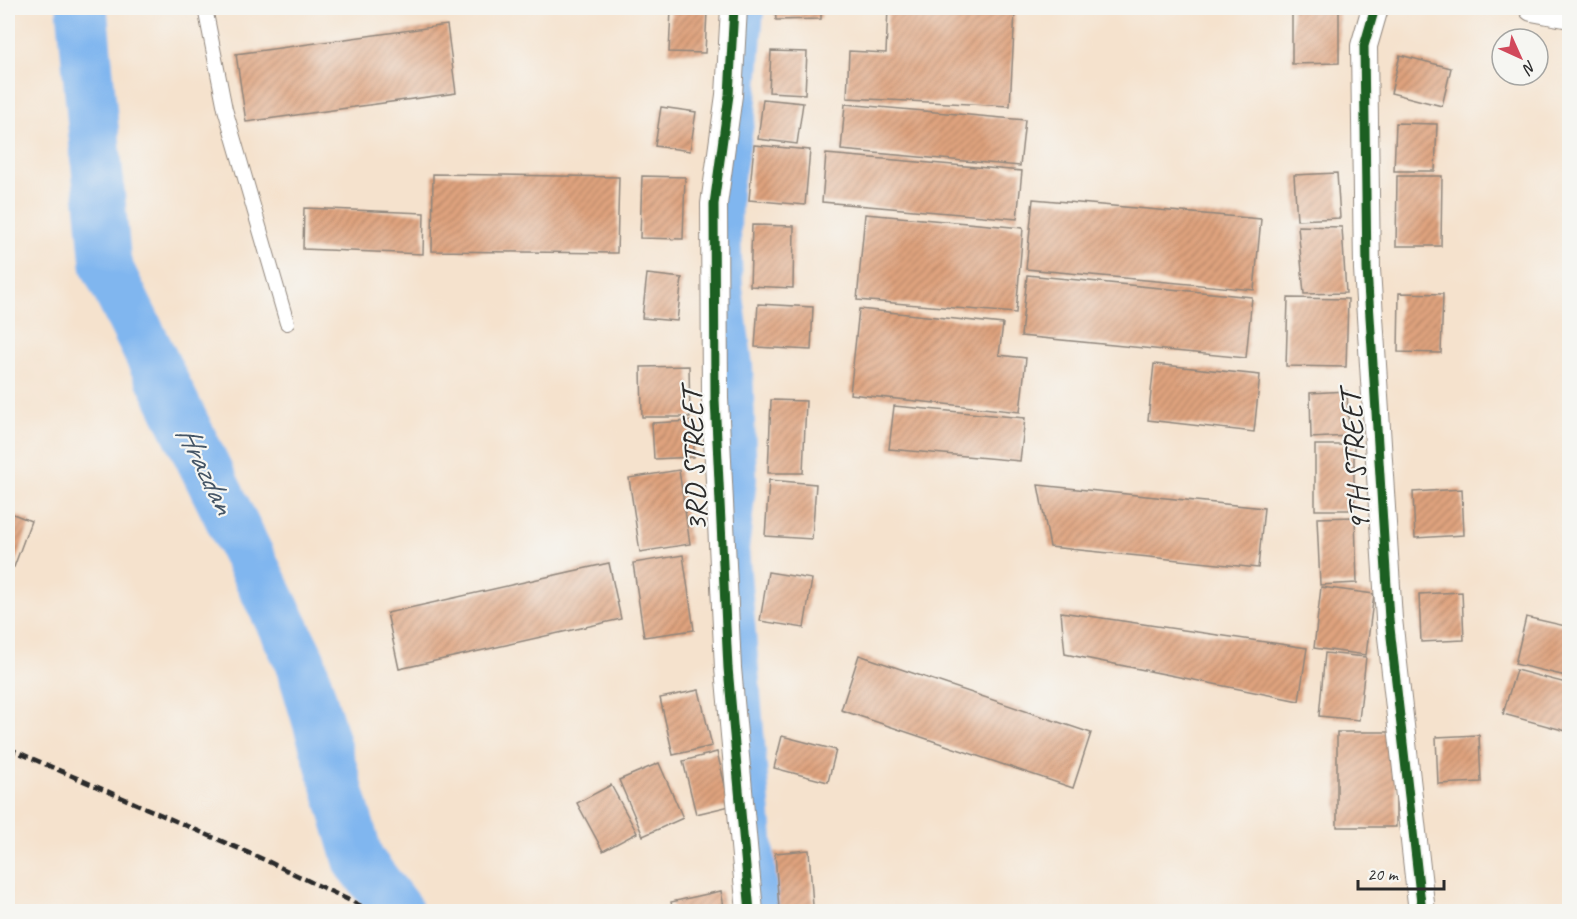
<svg xmlns="http://www.w3.org/2000/svg" width="1577" height="919" viewBox="0 0 1577 919" font-family="Caveat,sans-serif">
<style>
.lines{fill:none;stroke-linecap:round;stroke-linejoin:round}
.canal{stroke:#80b6ef;stroke-width:30}
.river{stroke:#80b6ef;stroke-width:51}
.building{fill:url(#building-hatch)}
.service-casing{stroke:#90867c;stroke-width:16}
.minor-casing{stroke:#90867c;stroke-width:28}
.service{stroke:#fff;stroke-width:14}
.minor{stroke:#fff;stroke-width:26}
.rail{stroke:#2b2b2b;stroke-width:4.5;stroke-dasharray:9 4.5;stroke-linecap:butt}
.cycleway-casing{stroke:#f6f6f2;stroke-width:13}
.cycleway{stroke:#1b5e20;stroke-width:9}
.labels{text-anchor:middle;dominant-baseline:central;stroke-width:4.5;stroke-linejoin:round;paint-order:stroke}
.street-label{font-size:30px;fill:#2b2b2b;stroke:#f6f6f2}
.water-label{font-size:32px;font-style:italic;fill:#456;stroke:#f6f6f2}
</style>
<defs>
<pattern id="building-hatch" width="6" height="6" patternUnits="userSpaceOnUse" patternTransform="scale(1.5)"><rect width="6" height="6" fill="#dfa37e"/><path d="M-1 1l2-2M0 6l6-6M5 7l2-2" fill="none" stroke="#b58567"/></pattern>
</defs>
<rect width="100%" height="100%" fill="#f6f6f2"/>
<filter id="ink" filterUnits="userSpaceOnUse"><feTurbulence type="fractalNoise" baseFrequency=".0167" numOctaves="2"/><feDisplacementMap in="SourceGraphic" scale="12" xChannelSelector="R" yChannelSelector="G"/><feConvolveMatrix kernelMatrix="1 2 1 2 8 2 1 2 1" color-interpolation-filters="sRGB"/></filter>
<filter id="wash" filterUnits="userSpaceOnUse"><feTurbulence type="fractalNoise" baseFrequency=".008" numOctaves="4" result="noise"/><feDisplacementMap in="SourceGraphic" scale="24" xChannelSelector="R" yChannelSelector="G"/><feGaussianBlur stdDeviation="1.35" result="paint"/><feColorMatrix in="noise" values="0 0 0 0 0 0 0 0 0 0 0 0 0 0 0 0 0 1.4 0 .05"/><feComposite in="paint" operator="in"/></filter>
<g filter="url(#wash)">
<rect width="100%" height="100%" fill="#f5e2cd"/>
<g class="lines">
<polyline class="canal" points="749,8 741,113 727,189 726,232 728,289 738,366 742,479 734,549 764,912"/>
<polyline class="river" points="82,8 106,265 300,661 359,861 398,912"/>
</g>
<g id="blocks">
<g class="building">
<polygon points="775,8 821,8 821,19 776,20"/>
<polygon points="888,8 1015,11 1010,106 847,98 849,51 886,53"/>
<polygon points="1292,8 1339,8 1339,63 1292,64"/>
<polygon points="671,10 707,11 705,53 669,52"/>
<polygon points="447,25 456,93 246,122 236,54"/>
<polygon points="771,51 807,52 805,94 769,92"/>
<polygon points="1400,55 1451,68 1442,106 1391,93"/>
<polygon points="763,99 803,103 797,144 758,139"/>
<polygon points="845,104 1025,120 1020,166 841,150"/>
<polygon points="661,107 696,112 690,151 655,146"/>
<polygon points="1396,123 1437,124 1435,171 1394,171"/>
<polygon points="754,145 810,150 805,205 749,200"/>
<polygon points="826,154 1022,171 1017,219 822,202"/>
<polygon points="1337,173 1340,218 1297,220 1294,175"/>
<polygon points="433,174 619,177 617,253 432,251"/>
<polygon points="642,176 685,177 683,239 640,238"/>
<polygon points="1397,176 1442,176 1441,246 1396,246"/>
<polygon points="1033,199 1261,219 1254,290 1026,269"/>
<polygon points="304,208 424,213 423,254 303,249"/>
<polygon points="865,214 1023,228 1016,313 857,300"/>
<polygon points="752,225 794,226 793,288 750,286"/>
<polygon points="1298,226 1342,227 1346,293 1304,294"/>
<polygon points="647,274 682,278 677,321 642,318"/>
<polygon points="1027,275 1252,297 1246,358 1021,336"/>
<polygon points="1399,293 1443,294 1441,353 1398,352"/>
<polygon points="1288,298 1348,299 1346,367 1286,366"/>
<polygon points="758,304 813,307 811,350 755,347"/>
<polygon points="859,309 1003,324 999,355 1026,358 1020,412 850,394"/>
<polygon points="1154,364 1260,375 1254,432 1148,420"/>
<polygon points="689,366 690,417 642,417 641,367"/>
<polygon points="1347,391 1349,436 1311,438 1310,393"/>
<polygon points="771,400 806,401 803,473 768,473"/>
<polygon points="894,406 1025,418 1020,461 889,449"/>
<polygon points="693,421 694,457 654,459 652,423"/>
<rect x="1315" y="445" width="39" height="65"/>
<polygon points="679,470 690,544 640,552 629,478"/>
<polygon points="769,480 816,484 812,539 765,536"/>
<polygon points="1038,485 1264,508 1258,568 1050,547"/>
<polygon points="1462,489 1464,535 1415,538 1413,492"/>
<polygon points="8,512 31,521 14,567 8,565"/>
<polygon points="1355,517 1357,583 1320,585 1317,518"/>
<polygon points="683,555 694,630 644,637 633,563"/>
<polygon points="609,563 621,619 399,669 387,613"/>
<polygon points="768,572 812,579 804,628 760,621"/>
<polygon points="1321,587 1374,594 1366,655 1314,648"/>
<polygon points="1462,592 1464,640 1421,642 1419,594"/>
<polygon points="1061,612 1307,648 1299,701 1065,654"/>
<polygon points="1526,617 1570,627 1570,677 1515,664"/>
<polygon points="1325,653 1366,657 1359,720 1319,716"/>
<polygon points="859,655 1091,733 1073,788 841,710"/>
<polygon points="1516,670 1570,684 1570,732 1503,714"/>
<polygon points="699,690 712,746 673,755 660,698"/>
<rect x="1337" y="732" width="59" height="95"/>
<polygon points="1479,735 1481,782 1438,784 1436,737"/>
<polygon points="782,736 836,750 828,782 774,768"/>
<polygon points="717,752 730,806 696,814 683,761"/>
<polygon points="659,763 683,818 643,836 619,780"/>
<polygon points="611,785 637,833 603,851 577,803"/>
<polygon points="809,850 813,906 779,909 775,853"/>
<polygon points="721,891 725,912 673,912 671,902"/>
</g>
</g>
</g>
<g filter="url(#ink)">
<use href="#blocks" fill-opacity="0" stroke="#90867c" stroke-width="1.5"/>
<g class="lines">
<g class="service-casing">
<polyline id="service" points="205,8 225,109 287,323"/>
</g>
<g class="minor-casing">
<g id="minor">
<polyline points="734,8 729,95 714,204 715,399 728,668 750,912"/>
<polyline points="1375,8 1364,46 1367,269 1389,619 1422,912"/>
<polyline points="1532,8 1570,15"/>
</g>
</g>
<use href="#service" class="service"/>
<use href="#minor" class="minor"/>
<polyline class="rail" points="8,748 265,860 374,912"/>
<g class="cycleway-casing">
<g id="cycleway">
<polyline points="734,8 729,95 714,204 715,399 728,668 750,912"/>
<polyline points="1375,8 1364,46 1367,269 1389,619 1422,912"/>
</g>
</g>
<use href="#cycleway" class="cycleway"/>
</g>
</g>
<g class="labels">
<g class="street-label">
<text transform="translate(694 460) rotate(-92)">3RD STREET</text>
<text transform="translate(1355 461) rotate(-94)">9TH STREET</text>
</g>
<g class="water-label">
<text transform="translate(206 469) rotate(64)">Hrazdan</text>
</g>
</g>
<rect width="1577" height="919" fill="none" stroke="#f6f6f2" stroke-width="30"/>
<g transform="translate(1520 57) rotate(135)"><circle r="28" fill="#f6f6f2" stroke="#a5a5a2" stroke-width="1.5"/>
<path d="M0-4.5L10 22L0 15L-10 22Z" fill="#d1495b"/>
<text y="-9" font-size="16" font-weight="bold" text-anchor="middle" fill="#2b2b2b">N</text>
</g>
<path d="M1358 880v9h86v-9" fill="none" stroke="#2b2b2b" stroke-width="3"/>
<text x="1367" y="880" font-size="18" fill="#2b2b2b" stroke="#f6f6f2" stroke-width="4.5" paint-order="stroke">20 m</text>
</svg>
